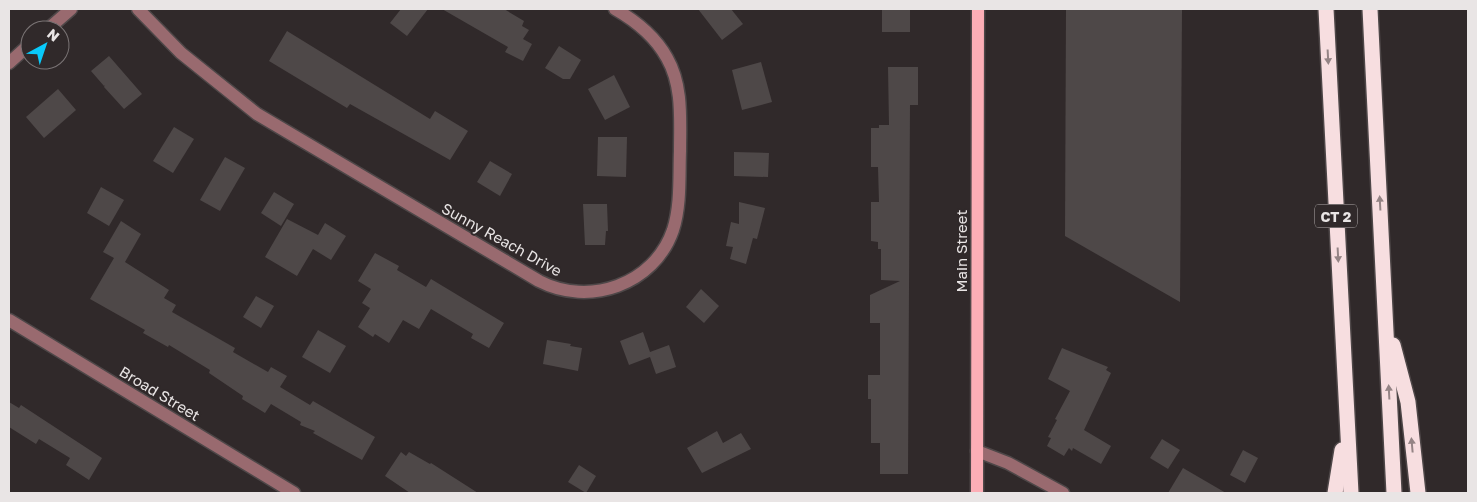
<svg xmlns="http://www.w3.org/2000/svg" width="1477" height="502" viewBox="0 0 1477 502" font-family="'Golos Text',sans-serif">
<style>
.building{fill:#4e4848}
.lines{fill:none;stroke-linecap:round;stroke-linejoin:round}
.minor-casing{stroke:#4e4748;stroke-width:15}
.major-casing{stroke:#4e4748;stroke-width:15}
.highway-casing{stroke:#4e4748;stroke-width:18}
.minor{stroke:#996a6f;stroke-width:12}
.major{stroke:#fcaeb6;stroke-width:12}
.highway{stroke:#f7dee0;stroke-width:15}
.oneway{fill:#948485}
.labels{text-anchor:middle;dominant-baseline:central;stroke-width:4;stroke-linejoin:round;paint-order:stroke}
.shield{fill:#30292a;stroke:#b2adad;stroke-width:1}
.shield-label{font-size:14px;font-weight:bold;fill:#e9e5e5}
.street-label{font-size:15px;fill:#e9e5e5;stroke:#30292a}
</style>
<rect width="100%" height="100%" fill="#30292a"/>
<g class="building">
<polygon points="401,9 428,9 407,36 390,23"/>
<polygon points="442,9 504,9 524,21 522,26 529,30 523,39 532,44 523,61 505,52 508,47"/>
<polygon points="698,9 731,9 743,24 722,40"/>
<rect x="882" y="9" width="28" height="23"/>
<polygon points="1066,9 1182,9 1180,302 1065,236"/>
<polygon points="287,31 430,119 435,111 468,131 450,160 350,104 347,108 269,61"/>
<polygon points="559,46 581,60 570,79 563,79 545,68"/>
<polygon points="109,56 142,94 124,109 104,87 105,85 104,86 91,71"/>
<polygon points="761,62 772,102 742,110 732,70"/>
<polygon points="888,67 918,67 918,105 910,105 908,474 880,474 880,443 871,443 871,399 868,399 868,375 880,375 880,323 870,323 870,295 900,281 881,280 881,249 878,249 878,242 871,241 871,202 879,202 878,167 871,167 871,128 879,128 879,125 889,125"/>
<polygon points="614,75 630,107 605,120 588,89"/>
<polygon points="58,89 76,110 44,138 26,117"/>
<polygon points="174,127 194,139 173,173 153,161"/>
<polygon points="598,137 627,137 626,177 597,176"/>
<polygon points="734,152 769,153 768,177 734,176"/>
<polygon points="225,157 245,168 220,211 200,200"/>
<polygon points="490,161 512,174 500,196 477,182"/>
<polygon points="101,187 124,200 109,226 87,213"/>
<polygon points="274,192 294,204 281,226 261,213"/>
<polygon points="739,202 765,208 757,239 753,238 746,264 730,259 733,247 726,246 731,222 739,224"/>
<polygon points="583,204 607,204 608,231 606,231 605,245 585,245"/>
<polygon points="287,219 318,235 325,223 346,236 331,260 313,249 297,276 265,257"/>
<polygon points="121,221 141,234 125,262 169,290 164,298 176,305 172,312 235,348 233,352 268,372 271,367 287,376 280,387 310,405 313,401 375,437 362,460 313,433 315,431 300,425 301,422 271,404 265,413 242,399 243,396 209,373 210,370 169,345 168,347 143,333 145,330 90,299 114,258 103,252"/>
<polygon points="375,253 399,266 397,270 426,287 431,279 504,323 489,348 471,338 473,334 431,309 419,329 403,320 389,343 375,334 373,337 358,327 370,308 362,303 371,289 358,281"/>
<polygon points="701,289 719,306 704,323 686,307"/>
<polygon points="256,296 274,306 261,328 243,317"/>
<polygon points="318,330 346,346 330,373 302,357"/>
<polygon points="643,332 650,352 669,345 676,367 656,374 650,357 629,365 620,341"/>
<polygon points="547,340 571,344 570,346 582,348 578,371 543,364"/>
<polygon points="1062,348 1108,367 1106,370 1111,373 1084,430 1111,446 1101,464 1073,448 1072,451 1069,448 1064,456 1047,446 1051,438 1048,437 1057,420 1055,419 1070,391 1048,379"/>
<polygon points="9,402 19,408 21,405 102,458 89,480 66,465 70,458 39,439 36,444 9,427"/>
<polygon points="717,431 723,443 741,433 751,449 702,473 687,448"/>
<polygon points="1162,439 1180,450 1168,469 1150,458"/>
<polygon points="1243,450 1258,458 1245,483 1230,475"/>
<polygon points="401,452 406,456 409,452 430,464 431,463 478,493 410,493 385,476"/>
<polygon points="579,465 596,476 586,493 568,482"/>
<polygon points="1183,468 1226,493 1168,493"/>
</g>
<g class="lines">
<g class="minor-casing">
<g id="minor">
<path d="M138,9L181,53L257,114L539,281C589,307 654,285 673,230C681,205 679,177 680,151C680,119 683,86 667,58C655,36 636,21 615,9"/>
<polyline points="47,30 71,9"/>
<polyline points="9,63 30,44"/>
<polyline points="9,320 294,493"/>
<polyline points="977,451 1008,463 1063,493"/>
</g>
</g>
<g class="major-casing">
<polyline id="major" points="977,493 978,9"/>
</g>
<g class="highway-casing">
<g id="highway">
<polyline points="1326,9 1351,493"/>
<polyline points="1370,9 1394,493"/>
<polyline points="1393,345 1408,402 1418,493"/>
<polyline points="1335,493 1342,450"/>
</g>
</g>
<use href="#minor" class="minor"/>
<use href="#major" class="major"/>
<use href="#highway" class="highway"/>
</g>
<defs><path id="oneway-solid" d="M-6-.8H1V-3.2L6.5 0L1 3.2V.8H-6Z" transform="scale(1.25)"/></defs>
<g class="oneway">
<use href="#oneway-solid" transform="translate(1328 57) rotate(87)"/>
<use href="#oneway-solid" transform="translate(1380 203) rotate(-93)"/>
<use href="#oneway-solid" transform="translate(1338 255) rotate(87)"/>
<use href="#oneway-solid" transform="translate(1389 392) rotate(-93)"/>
<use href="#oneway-solid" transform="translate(1412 445) rotate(-95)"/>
</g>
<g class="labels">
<rect class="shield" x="1315" y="204.5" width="42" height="23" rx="4"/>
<g class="shield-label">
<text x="1336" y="216">CT 2</text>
</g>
<g class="street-label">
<text transform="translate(502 239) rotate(29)">Sunny Reach Drive</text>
<text transform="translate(961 251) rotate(-90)">Main Street</text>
<text transform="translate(160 393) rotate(31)">Broad Street</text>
</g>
</g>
<rect width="1477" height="502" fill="none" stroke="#e9e5e5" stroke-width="20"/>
<g transform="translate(45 45) rotate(40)"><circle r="24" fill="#30292a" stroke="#7a7475"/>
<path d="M0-4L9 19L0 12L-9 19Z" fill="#09cafa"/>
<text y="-8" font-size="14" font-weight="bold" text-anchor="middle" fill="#e9e5e5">N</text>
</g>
</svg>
